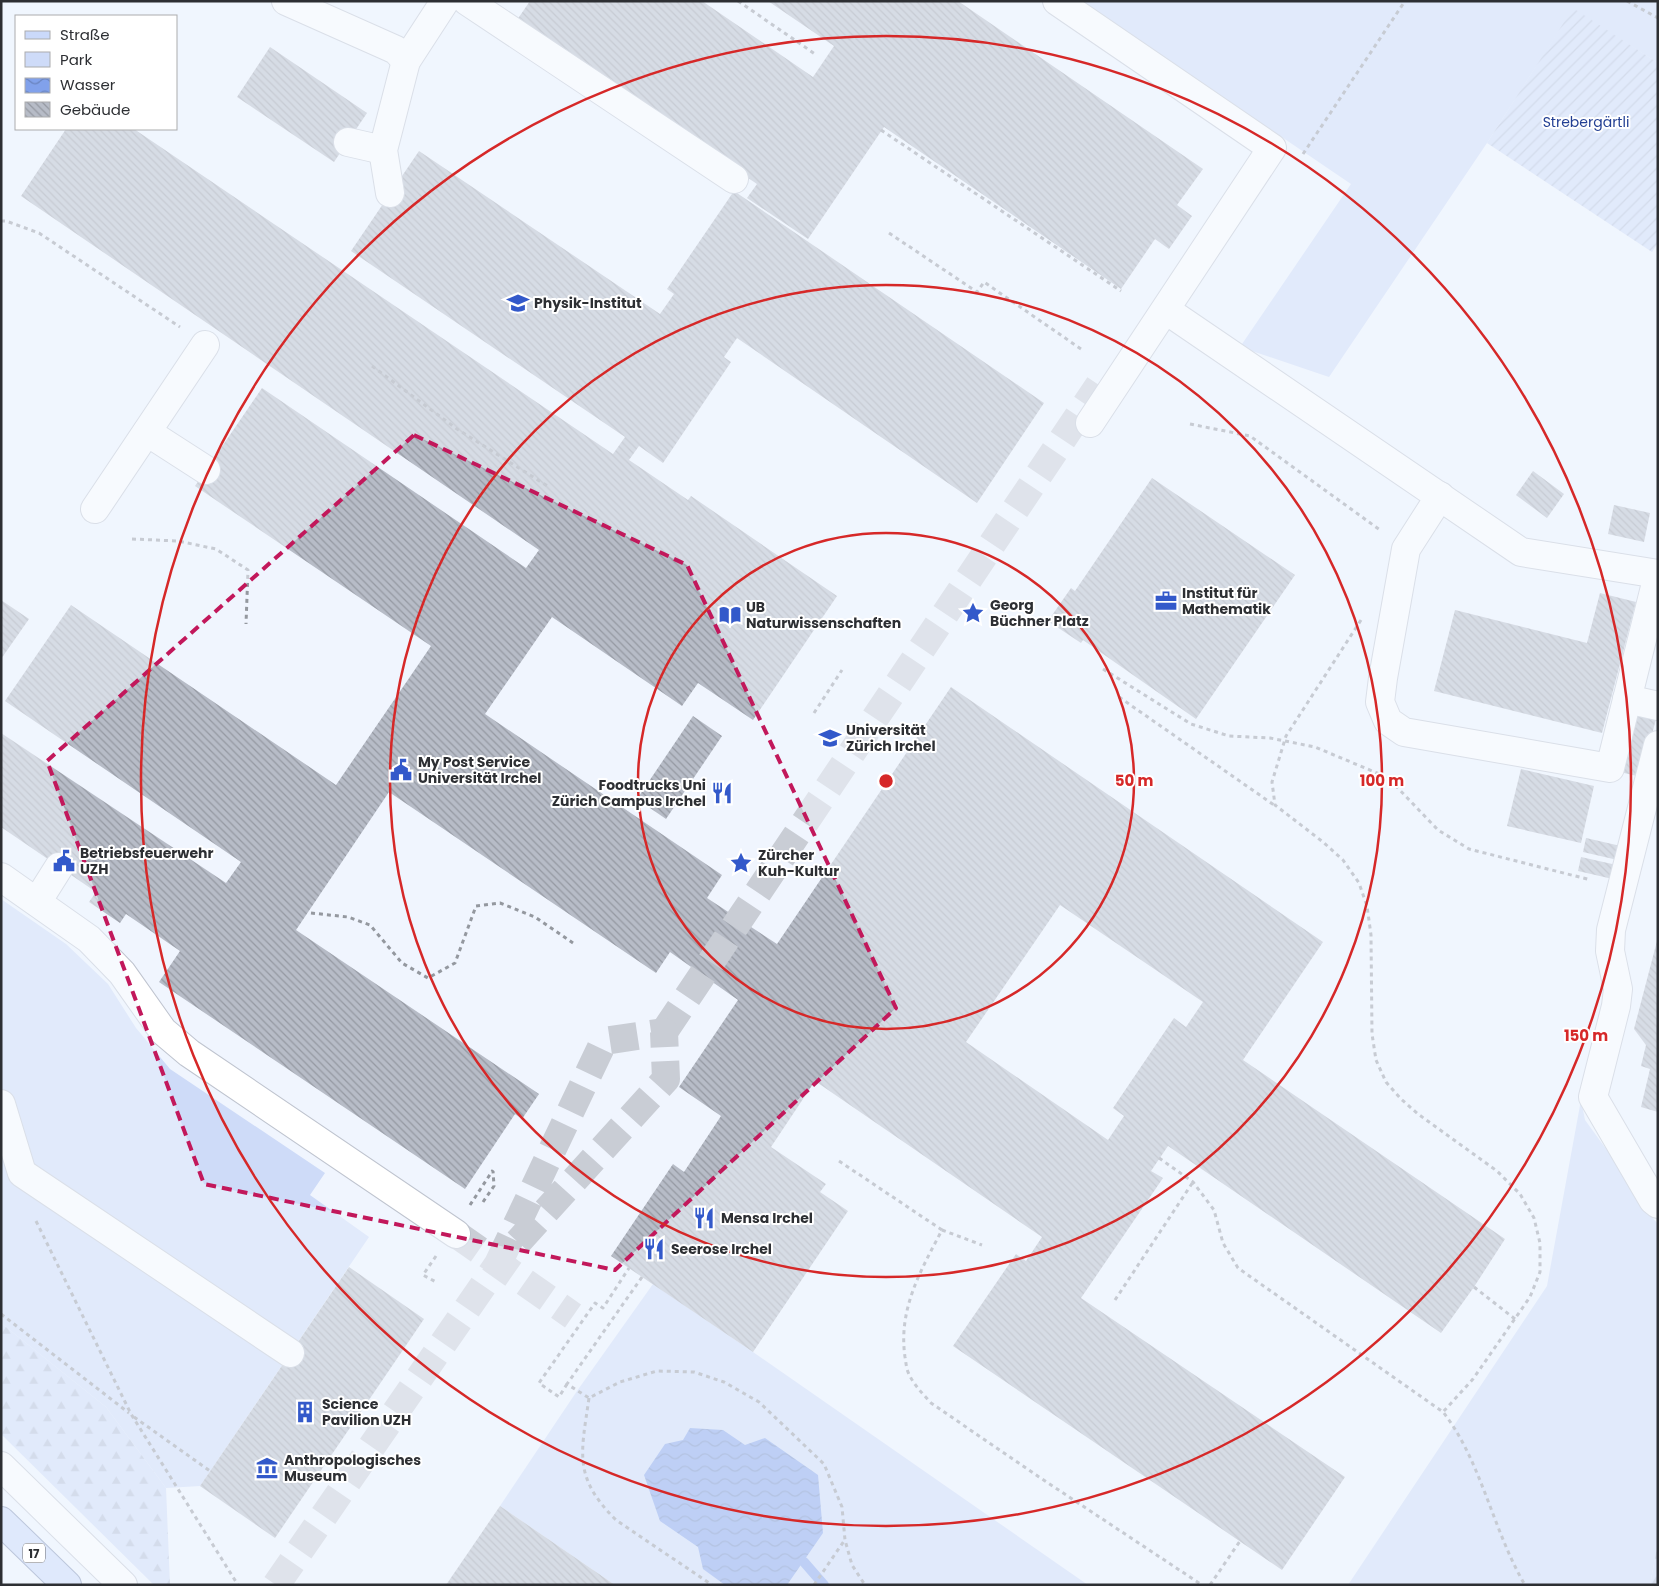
<svg xmlns="http://www.w3.org/2000/svg" width="1659" height="1586" viewBox="0 0 1659 1586" font-family="Poppins,sans-serif">
<style>
.green{fill:#cedbf8}
.forest{fill:url(#forest-firs)}
.garden{fill:url(#garden-furrows)}
.water{fill:url(#water-waves)}
.lines{fill:none;stroke-linecap:round;stroke-linejoin:round}
.stream{stroke:#81a1eb;stroke-width:10}
.building{fill:url(#building-back-hatch);fill-rule:evenodd}
.minor-tunnel{stroke:#c9cdd5;stroke-width:28;stroke-dasharray:28 14;stroke-linecap:butt}
.minor-casing{stroke:#bfc4cf;stroke-width:30}
.major-casing{stroke:#7c8db2;stroke-width:30}
.path{stroke:#94989f;stroke-width:3;stroke-dasharray:4 4;stroke-linecap:butt}
.minor{stroke:#fff;stroke-width:28}
.major{stroke:#cad9fa;stroke-width:28}
.marked{fill:none;stroke:#c2185b;stroke-width:4;stroke-dasharray:10 6;stroke-linejoin:round}
.ring{fill:none;stroke:#d62828;stroke-width:2.5}
.labels{text-anchor:middle;dominant-baseline:central;stroke-width:4;stroke-linejoin:round;paint-order:stroke}
.shield{fill:#fff;stroke:#6c6d70;stroke-width:1}
.shield-label{font-size:12px;font-weight:bold;fill:#2d2f33}
.park-label{font-size:14px;fill:#223f93;stroke:#fff}
.poi-label{font-size:14px;font-weight:bold;fill:#2d2f33;stroke:#fff;text-anchor:start}
.centre{fill:#d62828;stroke:#fff;stroke-width:2.5}
.ring-label{font-size:15px;text-anchor:middle;font-weight:bold;fill:#d62828;stroke:#fff;stroke-width:4;stroke-linejoin:round;paint-order:stroke}
</style>
<defs>
<pattern id="forest-firs" width="22" height="20" patternUnits="userSpaceOnUse" patternTransform="scale(1.25)"><rect width="22" height="20" fill="#cedbf8"/><path d="M5 1l3.5 6h-7zM16 11l3.5 6h-7z" fill="#b1bcd5"/></pattern>
<pattern id="garden-furrows" width="10" height="10" patternUnits="userSpaceOnUse" patternTransform="scale(1.25)"><rect width="10" height="10" fill="#cedbf8"/><path d="M-1 1l2-2M0 10L10 0M9 11l2-2" fill="none" stroke="#b1bcd5"/></pattern>
<pattern id="water-waves" width="16" height="10" patternUnits="userSpaceOnUse" patternTransform="scale(1.25)"><rect width="16" height="10" fill="#81a1eb"/><path d="M0 5q4-4 8 0t8 0" fill="none" stroke="#6a84bf"/></pattern>
<pattern id="building-back-hatch" width="6" height="6" patternUnits="userSpaceOnUse" patternTransform="scale(1.25)"><rect width="6" height="6" fill="#b7bcc7"/><path d="M-1 5l2 2M0 0l6 6M5-1l2 2" fill="none" stroke="#9599a2"/></pattern>
</defs>
<rect width="100%" height="100%" fill="#f0f5fe"/>
<g class="green">
<polygon points="1082,1 1658,1 1658,63 1573,9 1487,143 1329,377 1240,347 1351,184"/>
<polygon points="1,899 66,944 108,984 136,1028 170,1069 325,1173 310,1195 369,1237 200,1486 166,1488 106,1407 1,1323"/>
<polygon points="1581,1100 1585,1120 1617,1164 1639,1203 1658,1224 1658,1542 1650,1585 1348,1585 1547,1286"/>
<polygon points="653,1284 753,1352 1088,1585 615,1585 500,1506 577,1391"/>
</g>
<g class="forest">
<polygon points="1,1323 106,1407 166,1488 170,1585 154,1585 1,1434"/>
<polygon points="1658,1542 1658,1585 1650,1585"/>
</g>
<polygon class="garden" points="1573,8 1658,63 1658,243 1652,252 1487,143"/>
<polygon class="water" points="690,1428 723,1430 745,1445 765,1438 818,1475 823,1533 787,1585 725,1585 703,1569 698,1547 660,1521 644,1475 665,1444 683,1440"/>
<g class="lines">
<polyline class="stream" points="804,1562 824,1585"/>
</g>
<g class="building">
<polygon points="530,1 702,1 813,77 834,46 768,1 958,1 1203,169 1177,205 1192,216 1169,249 1155,239 1121,289 884,127 808,239 747,198 757,184 517,20"/>
<polygon points="270,47 367,113 334,162 237,97"/>
<path d="M66,129H134L613,454L625,437L351,251L419,151L660,314L674,294L667,289L734,191L1044,403L977,503L737,338L724,357L731,362L663,463L639,446L629,460L688,500L691,496L837,596L753,720L698,683L682,706L552,617L485,714L722,875L707,898L777,944L951,687L1323,942L1243,1060L1505,1239L1474,1287L1441,1333L1168,1146L1151,1171L1163,1178L1081,1298L1345,1477L1282,1570L953,1346L1016,1254L1026,1261L1042,1237L815,1081L771,1147L826,1184L820,1192L848,1211L753,1352L611,1256L673,1164L684,1172L721,1116L679,1087L738,1000L670,952L656,973L389,792L296,930L539,1094L522,1119L515,1114L465,1189L159,982L180,951L126,914L120,923L89,902L96,892L1,827V733L226,883L241,862L5,701L71,605L336,785L431,646L195,486L262,388L526,568L539,550L21,196ZM1060,905L1203,1002L1186,1027L1174,1018L1113,1108L1124,1116L1108,1140L966,1042Z"/>
<polygon points="1533,471 1564,494 1547,518 1516,495"/>
<polygon points="1152,478 1295,575 1196,719 1083,640 1081,643 1048,621 1071,588 1075,591"/>
<polygon points="1614,505 1650,513 1644,542 1608,534"/>
<polygon points="1600,593 1636,602 1602,733 1434,691 1455,610 1587,643"/>
<polygon points="1,600 29,619 1,659"/>
<polygon points="1635,713 1656,719 1641,777 1620,772"/>
<polygon points="693,716 722,736 666,819 637,799"/>
<polygon points="1521,769 1594,786 1581,843 1507,826"/>
<polygon points="1586,838 1625,847 1622,861 1583,852"/>
<polygon points="1581,857 1621,866 1617,880 1578,871"/>
<polygon points="1657,941 1658,941 1658,1112 1641,1107 1650,1069 1641,1066 1646,1045 1634,1029"/>
<polygon points="349,1267 424,1319 275,1538 200,1486"/>
<polygon points="500,1506 615,1585 446,1585"/>
</g>
<g class="lines">
<g class="minor-tunnel">
<polyline points="664,1032 1099,385"/>
<polyline points="456,1234 573,1316"/>
<polyline points="276,1585 498,1264 666,1079 664,1032 604,1041 498,1264"/>
</g>
<g class="minor-casing">
<g id="minor">
<polyline points="286,1 396,50 406,61"/>
<polyline points="467,1 734,179"/>
<polyline points="1057,1 1272,148 1090,423"/>
<polyline points="348,142 383,150"/>
<polyline points="390,193 383,150 406,61 445,1"/>
<polyline points="1166,310 1521,552 1658,574"/>
<polyline points="147,432 206,470"/>
<polyline points="1440,496 1406,549 1383,678 1380,702 1388,721 1404,732 1610,768 1658,575"/>
<polyline points="95,509 205,345"/>
<polyline points="1627,699 1658,706"/>
<polyline points="1658,745 1611,930 1610,951 1618,989 1616,1006 1593,1097 1653,1200 1658,1204"/>
<polyline points="1,877 89,939 122,973 163,1031 189,1053 456,1234"/>
<polyline points="37,902 59,867"/>
<polyline points="1,1104 22,1173 290,1353"/>
<polyline points="1,1466 123,1585"/>
</g>
</g>
<g class="major-casing">
<polyline id="major" points="1,1521 67,1585"/>
</g>
<g class="path">
<polyline points="738,1 815,54"/>
<polyline points="1627,1 1658,18"/>
<polyline points="881,130 1121,291"/>
<polyline points="1303,154 1405,1"/>
<polyline points="1,221 6,221 39,233 180,327"/>
<polyline points="889,233 977,292 984,282 1081,349"/>
<polyline points="372,366 457,429 549,487"/>
<polyline points="1190,424 1250,436 1380,530"/>
<polyline points="132,539 178,541 216,549 248,570 246,624"/>
<polyline points="1361,620 1286,736 1272,782 1275,805 1323,842 1343,860 1359,883 1367,906 1371,935 1372,1034 1376,1060 1386,1082 1401,1099 1418,1114 1497,1171 1520,1194 1534,1218 1540,1243 1540,1272 1530,1297 1473,1379 1443,1412"/>
<polyline points="1103,669 1191,724 1229,736 1270,738 1315,747 1377,773 1394,784 1438,830 1469,849 1591,880"/>
<polyline points="1119,697 1274,805"/>
<polyline points="814,713 842,670"/>
<polyline points="311,913 348,917 370,925 402,963 428,978 455,963 476,906 500,903 535,917 573,943"/>
<path d="M1159,1158L1193,1182L1214,1210L1223,1243L1238,1268L1443,1412C1481,1460 1493,1531 1525,1585"/>
<path d="M839,1161L942,1230C921,1270 898,1309 905,1357C906,1362 906,1367 908,1372C913,1384 922,1393 931,1403L1039,1477L1202,1585"/>
<polyline points="483,1202 494,1186 493,1171"/>
<polyline points="470,1205 493,1170"/>
<polyline points="36,1221 131,1414 238,1585"/>
<polyline points="942,1230 982,1245"/>
<polyline points="436,1256 423,1275 436,1282"/>
<polyline points="642,1277 567,1384 589,1398 620,1382 657,1371 694,1372 724,1382 759,1402 824,1464 842,1507 845,1540 852,1565 865,1585"/>
<polyline points="1474,1287 1515,1319"/>
<polyline points="1115,1300 1193,1182"/>
<polyline points="1,1314 129,1413"/>
<polyline points="567,1384 559,1397 539,1383 595,1303 603,1308 629,1268"/>
<path d="M589,1398C581,1454 573,1477 616,1520L712,1585"/>
<polyline points="134,1417 210,1471"/>
<polyline points="814,1585 844,1541"/>
<polyline points="1210,1585 1240,1541"/>
</g>
<use href="#minor" class="minor"/>
<use href="#major" class="major"/>
</g>
<path d="M0 0H1659V1586H0ZM414,435L687,565L896,1008L615,1270L204,1184L47,761Z" fill="#f0f5fe" fill-opacity=".55" fill-rule="evenodd"/>
<path class="marked" d="M414,435L687,565L896,1008L615,1270L204,1184L47,761Z"/>
<g class="ring">
<circle cx="886" cy="781" r="248"/>
<circle cx="886" cy="781" r="496"/>
<circle cx="886" cy="781" r="745"/>
</g>
<defs>
<g id="university-bare" transform="scale(1.725)"><path d="M0-5L7-2L0 1L-7-2ZM-4 1L0 2.5L4 1V4Q0 6-4 4Z" fill="#3359ca" stroke="#fff" stroke-width="2.5" paint-order="stroke"/></g>
<g id="office-bare" transform="scale(1.725)"><path d="M-6-3h4V-5.5h4V-3h4V5H-6ZM-1-4.5V-3h2v-1.5ZM-6 0V1H6V0Z" fill="#3359ca" stroke="#fff" stroke-width="2.5" paint-order="stroke"/></g>
<g id="sight-bare" transform="scale(1.725)"><path d="M0-6L1.8-2.2L6-1.7L2.9 1.2L3.7 5.4L0 3.3L-3.7 5.4L-2.9 1.2L-6-1.7L-1.8-2.2Z" fill="#3359ca" stroke="#fff" stroke-width="2.5" paint-order="stroke"/></g>
<g id="library-bare" transform="scale(1.725)"><path d="M-6-4Q-3-5.5-.7-3.5V5Q-3 3-6 4ZM6-4Q3-5.5 .7-3.5V5Q3 3 6 4Z" fill="#3359ca" stroke="#fff" stroke-width="2.5" paint-order="stroke"/></g>
<g id="civic-bare" transform="scale(1.725)"><path d="M-.6-6.5H3V-4.5H.6V-3L4-1V1h2V6H-6V1h2V-1L-.6-3ZM-1.2 2.5V6h2.4V2.5Z" fill="#3359ca" stroke="#fff" stroke-width="2.5" paint-order="stroke"/></g>
<g id="restaurant-bare" transform="scale(1.725)"><path d="M-5-6h1v4h1v-4h1v4h1v-4h1v5L-1.5 .5V6h-2V.5L-5-1ZM5-6V6H3V1.5H1.5Q1.5-4 5-6Z" fill="#3359ca" stroke="#fff" stroke-width="2.5" paint-order="stroke"/></g>
<g id="building-bare" transform="scale(1.725)"><path d="M-4-6H4V6H1V3H-1V6H-4ZM-2.5-4.3h1.7v1.8h-1.7ZM.8-4.3h1.7v1.8H.8ZM-2.5-1h1.7V.8h-1.7ZM.8-1h1.7V.8H.8Z" fill="#3359ca" stroke="#fff" stroke-width="2.5" paint-order="stroke"/></g>
<g id="museum-bare" transform="scale(1.725)"><path d="M0-6L6-3V-2H-6V-3ZM-5-1h2V3h-2ZM-1-1h2V3h-2ZM3-1h2V3H3ZM-6 4H6V6H-6Z" fill="#3359ca" stroke="#fff" stroke-width="2.5" paint-order="stroke"/></g>
</defs>
<g fill-rule="evenodd">
<use href="#university-bare" x="518" y="303"/>
<use href="#office-bare" x="1166" y="601"/>
<use href="#sight-bare" x="973" y="613"/>
<use href="#library-bare" x="730" y="615"/>
<use href="#university-bare" x="830" y="738"/>
<use href="#civic-bare" x="401" y="770"/>
<use href="#restaurant-bare" x="722" y="793"/>
<use href="#civic-bare" x="64" y="861"/>
<use href="#sight-bare" x="741" y="863"/>
<use href="#restaurant-bare" x="704" y="1218"/>
<use href="#restaurant-bare" x="654" y="1249"/>
<use href="#building-bare" x="305" y="1412"/>
<use href="#museum-bare" x="267" y="1468"/>
</g>
<g class="labels">
<rect class="shield" x="23" y="1543.5" width="22" height="19" rx="4"/>
<g class="shield-label">
<text x="34" y="1553">17</text>
</g>
<g class="park-label">
<text x="1586" y="122">Strebergärtli</text>
</g>
<g class="poi-label">
<text x="534" y="303">Physik-Institut</text>
<text x="1182" y="593">Institut für<tspan x="1182" dy="16">Mathematik</tspan></text>
<text x="990" y="605">Georg<tspan x="990" dy="16">Büchner Platz</tspan></text>
<text x="746" y="607">UB<tspan x="746" dy="16">Naturwissenschaften</tspan></text>
<text x="846" y="730">Universität<tspan x="846" dy="16">Zürich Irchel</tspan></text>
<text x="418" y="762">My Post Service<tspan x="418" dy="16">Universität Irchel</tspan></text>
<text x="706" y="785" text-anchor="end">Foodtrucks Uni<tspan x="706" dy="16">Zürich Campus Irchel</tspan></text>
<text x="80" y="853">Betriebsfeuerwehr<tspan x="80" dy="16">UZH</tspan></text>
<text x="758" y="855">Zürcher<tspan x="758" dy="16">Kuh-Kultur</tspan></text>
<text x="721" y="1218">Mensa Irchel</text>
<text x="671" y="1249">Seerose Irchel</text>
<text x="322" y="1404">Science<tspan x="322" dy="16">Pavilion UZH</tspan></text>
<text x="284" y="1460">Anthropologisches<tspan x="284" dy="16">Museum</tspan></text>
</g>
</g>
<circle cx="886" cy="781" r="8" class="centre"/>
<g class="ring-label">
<text x="1134" y="786">50 m</text>
<text x="1382" y="786">100 m</text>
<text x="1586" y="1041">150 m</text>
</g>
<rect width="1659" height="1586" fill="none" stroke="#2d2f33" stroke-width="5"/>
<rect x="15" y="15" width="162" height="115" fill="#ffffff" stroke="#abacad"/>
<rect x="25" y="31" width="25" height="8" fill="#cad9fa" stroke="#abacad"/>
<text x="60" y="40" font-size="15" fill="#2d2f33">Straße</text>
<rect x="25" y="52" width="25" height="15" fill="#cedbf8" stroke="#abacad"/>
<text x="60" y="65" font-size="15" fill="#2d2f33">Park</text>
<rect x="25" y="78" width="25" height="15" fill="url(#water-waves)" stroke="#abacad"/>
<text x="60" y="90" font-size="15" fill="#2d2f33">Wasser</text>
<rect x="25" y="102" width="25" height="15" fill="url(#building-back-hatch)" stroke="#abacad"/>
<text x="60" y="115" font-size="15" fill="#2d2f33">Gebäude</text>
</svg>
